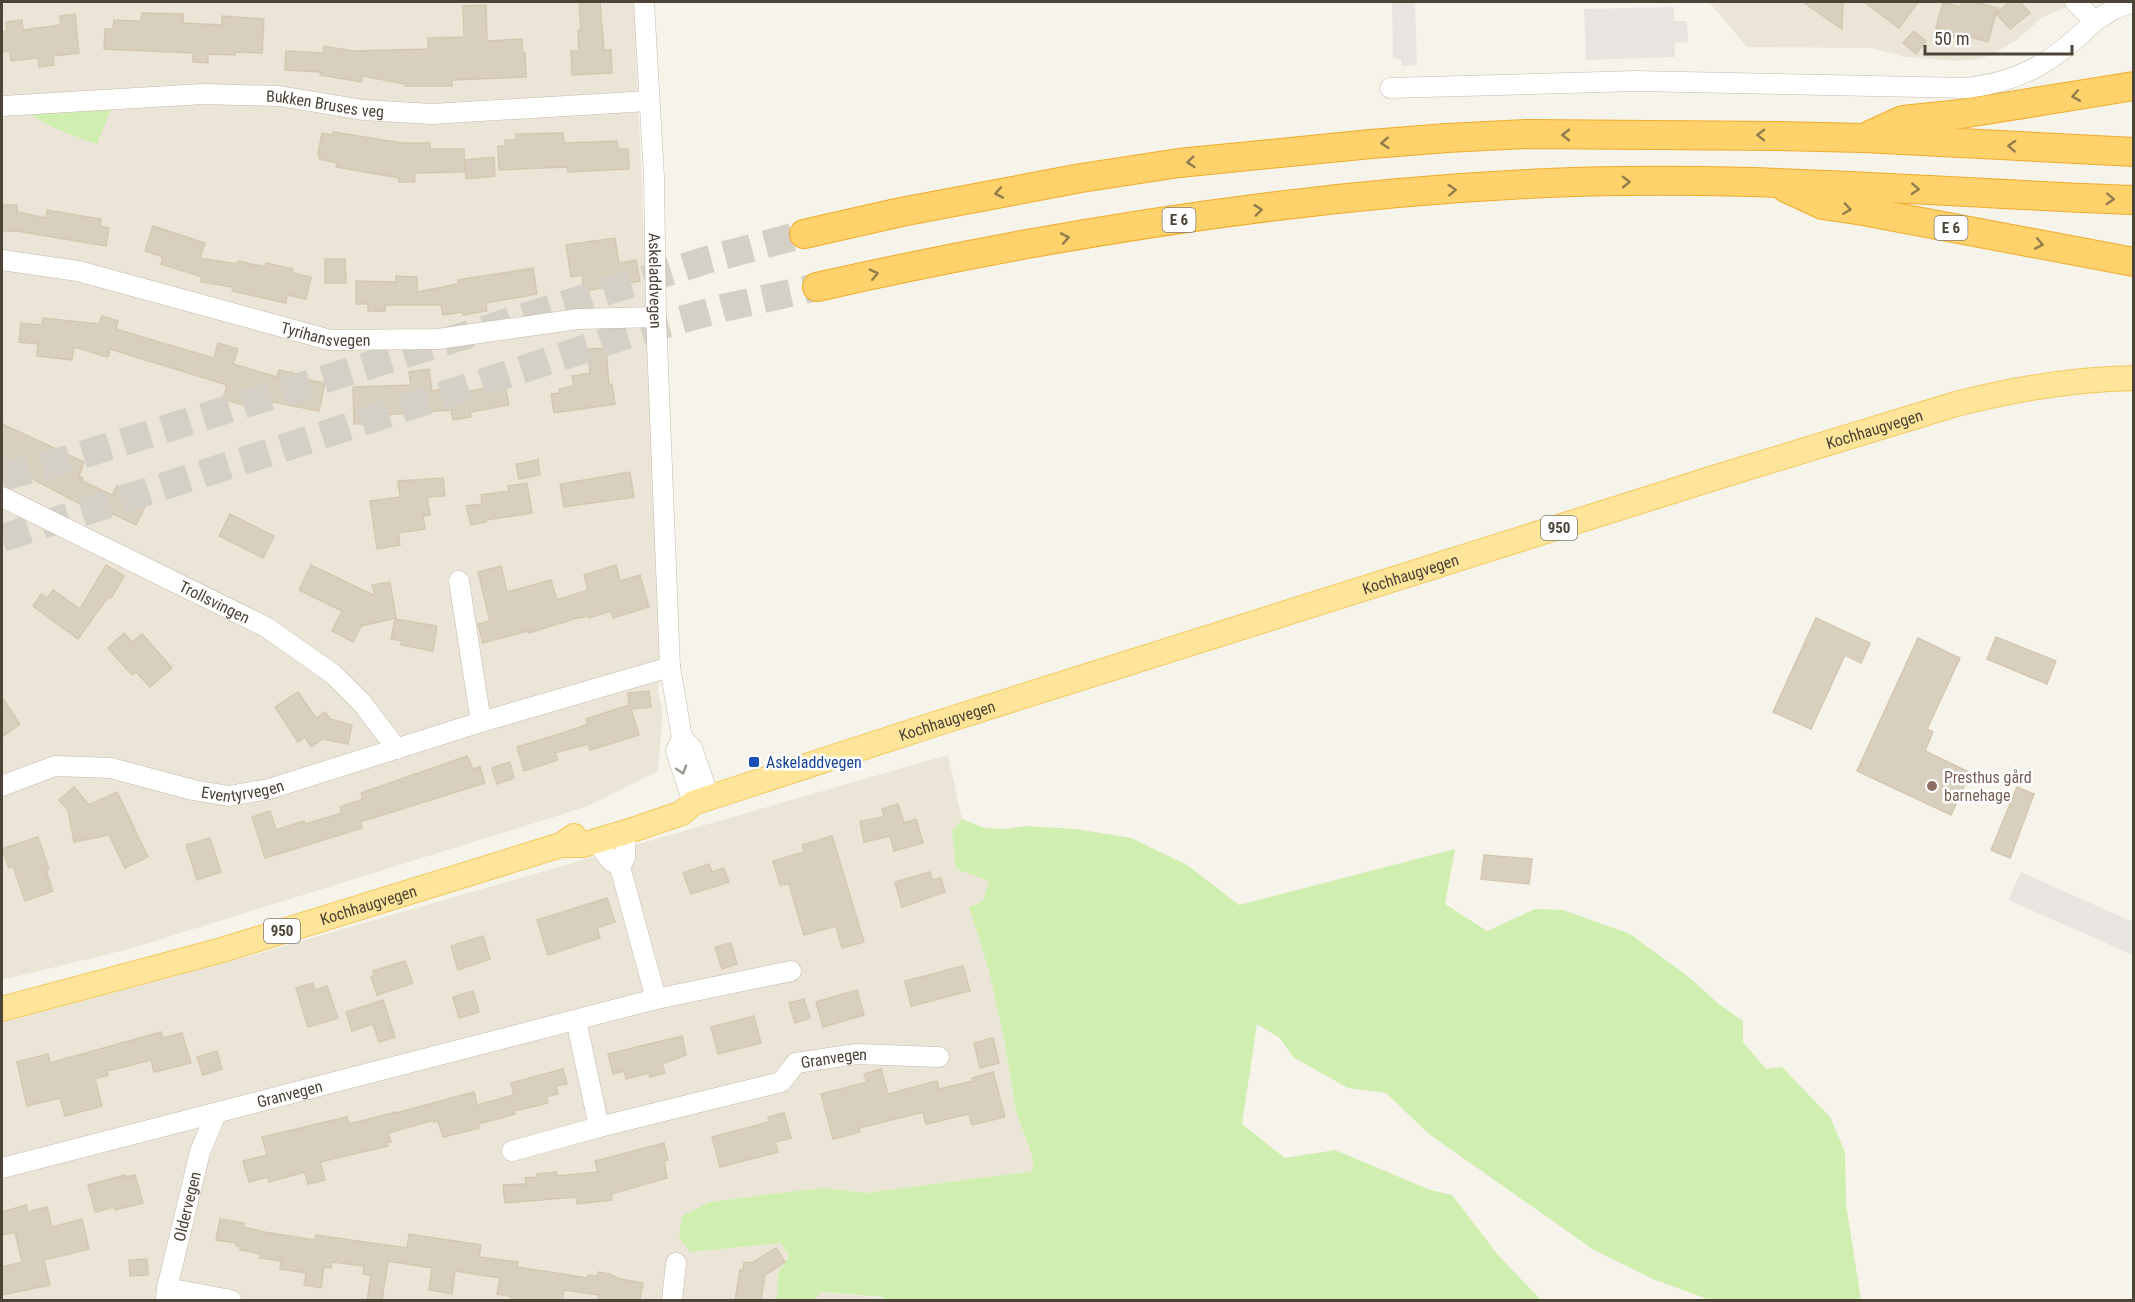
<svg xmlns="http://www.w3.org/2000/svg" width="2135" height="1302" viewBox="0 0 2135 1302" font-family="'Roboto Condensed',sans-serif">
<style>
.residential{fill:#ebe5d7}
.green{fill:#d0eeaf}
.parking{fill:#e8e5e1}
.building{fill:#d9cfbe;stroke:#d5c8b0;stroke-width:1.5}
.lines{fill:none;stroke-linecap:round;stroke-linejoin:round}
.highway-tunnel{stroke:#d4d0c6;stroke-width:28;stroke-dasharray:28 14;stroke-linecap:butt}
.minor-casing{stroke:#c3bbab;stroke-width:21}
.major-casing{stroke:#f1c95d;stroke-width:26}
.highway-casing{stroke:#eeac2c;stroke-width:30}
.minor{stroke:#fff;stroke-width:20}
.major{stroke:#ffe59a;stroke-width:24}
.highway{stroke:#ffd26c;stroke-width:28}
.oneway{stroke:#937d4c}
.oneway2{stroke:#9c9891}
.transit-dot{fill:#1a4fb4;stroke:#fff;stroke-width:2}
.education-dot{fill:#8d6e63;stroke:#fff;stroke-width:2}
.labels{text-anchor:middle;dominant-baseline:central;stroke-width:5;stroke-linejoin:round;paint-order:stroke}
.shield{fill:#fff;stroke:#817c73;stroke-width:1.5}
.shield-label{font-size:15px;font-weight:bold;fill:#4b4437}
.street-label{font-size:16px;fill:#4b4437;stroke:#fff}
.transit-label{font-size:16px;fill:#164399;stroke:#fff;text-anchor:start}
.education-label{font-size:16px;fill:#785e54;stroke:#fff;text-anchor:start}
</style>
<rect width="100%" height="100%" fill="#f6f3ea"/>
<g class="residential">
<polygon points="2,2 634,2 661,646 658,692 662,708 662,721 658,771 590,805 560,815 129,949 2,980"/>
<polygon points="1709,2 2079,2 2043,17 2015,41 1991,55 1979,59 1958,61 1906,57 1871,48 1747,47"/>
<polygon points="948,755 962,819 952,831 956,869 990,881 983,901 969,907 989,971 1004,1039 1016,1111 1033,1159 1033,1171 865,1193 825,1188 710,1202 691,1252 781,1243 789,1256 778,1274 777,1300 2,1300 2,1023 239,959"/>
<polygon points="820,1292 883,1298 883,1300 814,1300"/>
</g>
<g class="green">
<path d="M112,107L97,144C72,135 49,128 27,112Z"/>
<polygon points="962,819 984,828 1007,829 1026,826 1076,829 1131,838 1187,865 1239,905 1455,849 1445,904 1487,931 1535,909 1563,910 1630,934 1690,978 1720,1005 1743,1021 1743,1042 1766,1069 1782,1067 1830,1117 1845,1152 1846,1204 1861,1300 1710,1300 1653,1279 1594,1250 1429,1134 1386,1093 1348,1088 1293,1057 1280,1038 1257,1024 1242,1124 1285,1158 1335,1150 1430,1190 1452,1195 1498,1255 1541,1300 883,1300 883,1297 821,1292 814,1300 777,1300 778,1274 789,1256 781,1243 691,1252 679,1238 682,1216 710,1202 788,1192 825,1188 865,1193 1033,1171 1033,1159 1016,1111 1004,1039 989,971 969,907 983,901 989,881 956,869 952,831"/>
</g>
<g class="parking">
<polygon points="1392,2 1415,2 1417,65 1402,66 1401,59 1393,58"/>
<polygon points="1674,7 1674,21 1687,21 1688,42 1675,43 1675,57 1586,60 1584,9"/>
<polygon points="2021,872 2133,922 2133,955 2008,900"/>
</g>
<g class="building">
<polygon points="579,2 600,2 604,50 611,50 612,73 572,75 571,51 579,51 578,30 581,30"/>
<polygon points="1803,2 1843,2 1842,29"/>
<polygon points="1864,2 1918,2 1899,28"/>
<polygon points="1943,2 1960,7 1961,2 1974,2 1998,8 1996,13 2010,2 2020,2 2030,13 2010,29 1996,13 1988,42 1970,37 1968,41 1935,31"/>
<polygon points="486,5 487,41 522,39 523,54 525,53 526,77 452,80 452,86 405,86 405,84 363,76 361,82 320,75 321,72 285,70 286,51 323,53 324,46 353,51 428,49 428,38 464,37 463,6"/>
<polygon points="142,13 183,14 183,23 222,25 222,16 264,19 262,53 235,52 235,55 208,54 208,63 193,62 193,53 104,49 105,29 113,29 114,20 141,21"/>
<polygon points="75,14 79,53 53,56 54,65 39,67 38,58 11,61 10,51 2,52 2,32 7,31 6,22 22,20 23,30 61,25 60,16"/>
<polygon points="1914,31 1926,41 1916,54 1903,43"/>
<polygon points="333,132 402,143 430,143 430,149 464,149 465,172 414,173 415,182 399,182 399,178 336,167 337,163 319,159 320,155 318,154 322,133 333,135"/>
<polygon points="563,133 564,143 617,141 618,149 628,149 629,169 568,172 567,167 499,170 498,146 505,146 505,140 516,140 516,134"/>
<polygon points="494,157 495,176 466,179 465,160"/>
<polygon points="2,205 17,205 17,212 46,218 47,210 101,219 100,226 109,228 106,246 17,231 2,231"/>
<polygon points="153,226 205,243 200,258 237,264 238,261 265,267 266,263 293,269 292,273 311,277 306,299 287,295 286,303 232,291 233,287 201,282 202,277 161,264 163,257 145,251"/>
<polygon points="615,238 619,263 636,260 640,281 584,291 582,275 571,277 566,245"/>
<polygon points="325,259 345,259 346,283 325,283"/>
<polygon points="533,268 537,294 486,303 487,311 463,315 463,312 443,315 441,305 385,305 385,311 368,311 368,304 356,304 356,281 396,282 396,276 417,277 417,292 458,284 458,280"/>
<polygon points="102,316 118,321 116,329 179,348 214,358 218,343 238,349 233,364 277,377 279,370 294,373 293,377 325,383 319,411 246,397 244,405 223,399 227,385 110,349 108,357 74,347 72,360 37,356 38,344 19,342 21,323 42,325 43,318 99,324"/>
<polygon points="606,348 609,385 612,384 615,404 554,413 551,394 560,393 559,389 574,386 572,376 590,373 588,349"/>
<polygon points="429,369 432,391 446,388 447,395 505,385 509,405 470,412 471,417 453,420 451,410 369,416 369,424 354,424 353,387 411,385 409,372"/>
<polygon points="2,424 84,462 79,476 83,478 82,481 112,495 117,486 148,501 136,525 84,500 82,505 29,477 25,485 2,474"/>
<polygon points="538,460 540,475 519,479 516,464"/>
<polygon points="630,472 634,497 564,507 560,484"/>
<polygon points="443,478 445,496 427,497 430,515 423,516 425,529 398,533 400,545 377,549 370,501 400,497 398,481"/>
<polygon points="527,483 532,513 486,520 486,522 471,525 466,506 482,504 481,495 509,491 508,486"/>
<polygon points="230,514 274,536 263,558 219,536"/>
<polygon points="106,565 124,576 111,598 108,597 78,639 33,606 41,594 47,598 53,590 80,609"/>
<polygon points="311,565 375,596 372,585 390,582 396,618 361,626 353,642 332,631 342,611 299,590"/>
<polygon points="616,565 620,581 640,575 649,607 613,618 611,611 589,618 589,616 577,618 529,633 528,631 483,643 478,624 490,621 478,572 501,566 507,592 551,580 557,600 588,590 584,575"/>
<polygon points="1816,618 1870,643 1861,663 1845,655 1811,729 1773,712"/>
<polygon points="395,619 437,626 433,651 401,645 402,641 391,639"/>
<polygon points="124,633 132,642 142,634 172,668 150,687 136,672 132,675 108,648"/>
<polygon points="1996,637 2056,661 2047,684 1987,659"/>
<polygon points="1918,638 1960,658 1927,729 1933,732 1925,751 1967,771 1962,780 1966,782 1951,815 1857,771"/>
<polygon points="649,691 651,707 631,709 639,735 590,750 588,744 555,753 558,760 524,771 517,747 575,729 588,724 586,719 629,705 628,693"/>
<polygon points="298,692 316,718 325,712 330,719 352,725 348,744 323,739 311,747 305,737 298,742 275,707"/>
<polygon points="2,697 20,724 2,737"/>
<polygon points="467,756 473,769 480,767 485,783 360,822 362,828 265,858 252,817 270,811 276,830 304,821 305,824 342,813 340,807 363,799 361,793"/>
<polygon points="510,762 514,778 497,784 492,768"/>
<polygon points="74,787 89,805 117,792 148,857 125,868 109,835 74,842 68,810 59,800"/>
<polygon points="2017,787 2034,794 2010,858 1991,850"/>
<polygon points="898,804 904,823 916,819 923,843 894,851 890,836 864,842 860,821 884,817 882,809"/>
<polygon points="832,836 864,942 842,948 836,926 804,935 789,884 780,885 773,861 804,852 802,845"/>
<polygon points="38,837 49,869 46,870 53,891 25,901 13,866 9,868 2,849"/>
<polygon points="210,838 221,872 197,880 186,845"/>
<polygon points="1484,855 1532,859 1529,884 1481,879"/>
<polygon points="709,864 712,872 724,868 729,882 691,894 683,873"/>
<polygon points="930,872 932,880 941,878 945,892 902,907 895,882"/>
<polygon points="607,898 615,922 597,928 600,938 548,955 537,920"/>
<polygon points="483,936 490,959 458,970 451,946"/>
<polygon points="731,943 737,964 722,969 715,947"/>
<polygon points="405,961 413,983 377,995 371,977 374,976 373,971"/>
<polygon points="963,966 970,991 911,1006 905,981"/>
<polygon points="313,983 315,990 327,986 338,1018 308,1027 296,988"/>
<polygon points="857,990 864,1015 823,1027 816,1002"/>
<polygon points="473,991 479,1012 459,1018 453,997"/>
<polygon points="804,999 810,1018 795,1023 789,1003"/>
<polygon points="383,1000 395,1037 379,1042 373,1024 352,1031 346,1012"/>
<polygon points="754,1016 761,1043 718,1054 711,1027"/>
<polygon points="161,1032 163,1038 182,1033 191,1063 154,1072 151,1060 107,1071 108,1075 95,1079 102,1106 65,1116 60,1098 27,1106 17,1062 48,1054 50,1063"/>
<polygon points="682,1036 686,1055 662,1064 665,1073 650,1077 649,1073 626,1079 624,1071 613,1074 608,1054"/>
<polygon points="993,1038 999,1063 980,1068 974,1043"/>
<polygon points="217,1051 222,1069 203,1075 197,1057"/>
<polygon points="563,1069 567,1084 556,1086 558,1094 546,1097 548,1103 514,1111 515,1114 478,1124 479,1128 443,1137 438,1121 434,1122 434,1120 388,1133 391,1142 387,1143 388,1146 320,1162 325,1180 308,1184 305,1172 269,1182 268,1177 249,1182 243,1161 267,1155 262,1137 347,1117 349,1124 396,1112 396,1113 474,1092 477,1105 514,1095 511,1083"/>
<polygon points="881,1069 888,1094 937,1081 939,1089 973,1081 972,1078 993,1072 1005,1117 972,1125 969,1114 926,1124 923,1112 859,1128 860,1132 833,1139 821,1094 867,1082 864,1074"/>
<polygon points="784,1113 791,1138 775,1142 778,1152 720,1167 712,1137 769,1122 768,1117"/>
<polygon points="664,1143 668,1160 664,1161 667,1178 611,1194 612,1200 577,1204 576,1197 505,1203 503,1185 526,1184 525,1178 537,1177 537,1174 556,1172 557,1176 598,1172 595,1161"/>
<polygon points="125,1175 126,1177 135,1175 143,1203 115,1210 114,1207 95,1212 88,1185"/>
<polygon points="26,1205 28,1212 47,1207 52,1227 82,1219 89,1249 44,1260 50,1285 2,1295 2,1267 22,1262 15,1232 2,1235 2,1212"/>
<polygon points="220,1219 244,1223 243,1227 264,1232 315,1240 316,1235 407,1248 409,1234 481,1245 479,1257 518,1262 517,1267 588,1278 588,1275 597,1276 598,1272 609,1274 620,1279 643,1283 640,1300 598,1300 599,1295 564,1290 562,1300 511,1300 512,1297 497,1294 500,1278 455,1271 452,1294 429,1290 432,1268 388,1261 382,1300 367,1300 371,1275 363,1274 364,1266 332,1262 331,1268 324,1267 321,1288 304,1285 306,1273 280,1269 281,1261 260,1258 261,1254 240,1250 240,1246 236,1246 236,1243 216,1240"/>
<polygon points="776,1248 785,1262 765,1275 761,1300 735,1300 740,1270 743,1270 744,1262 752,1263"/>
<polygon points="147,1259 148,1275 130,1276 129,1260"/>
</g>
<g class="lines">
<g class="highway-tunnel">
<polyline points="2,477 72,458 710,259 804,234"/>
<polyline points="2,538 280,449 627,335 723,308 817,287"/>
</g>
<g class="minor-casing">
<g id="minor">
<path id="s1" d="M644,2L654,177L656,317L670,667L682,738L676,751L693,803"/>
<polyline points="2075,2 2095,21 2114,9 2133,2"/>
<path d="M1390,88L1636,81L1967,88C2024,81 2055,60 2095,21"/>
<path id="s2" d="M2,106L203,94L279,96L363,110L432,114L648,101"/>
<path id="s3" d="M2,260L78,271L330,340L438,339L578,319L656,317"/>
<path id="s4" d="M2,497L266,627L333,674L362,703L397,749"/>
<polyline points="459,581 481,722"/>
<polyline points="682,738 692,748 709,797"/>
<path id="s5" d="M2,786L55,766L111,768L193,790L229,796L269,789L481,722L670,667"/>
<polyline points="596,841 611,861 620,867"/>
<polyline points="656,999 791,971"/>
<path id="s6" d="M599,1127L781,1082L796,1063L856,1054L939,1057"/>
<polyline points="512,1151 599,1127 576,1020"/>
<path id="s7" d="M2,1168L656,999L620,867L625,857L626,832"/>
<polyline points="167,1288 231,1300"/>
<path id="s8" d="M166,1300L167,1288L200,1152L216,1114"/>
<polyline points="672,1300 676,1263"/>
</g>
</g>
<g class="major-casing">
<g id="major">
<path id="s9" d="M561,845H583L626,832L682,813L693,803L935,724L1717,477L1956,404C2015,389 2072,379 2134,378"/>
<path id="s10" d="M2,1009L222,950L561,845L574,836"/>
</g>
</g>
<g class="highway-casing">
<g id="highway">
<polyline points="1870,135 1903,120 1961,114 2134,86"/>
<polyline points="1786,188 1823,205 1863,211 2134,262"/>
<polyline points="804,234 901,212 1081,178 1179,163 1371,144 1447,138 1527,134 1777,136 1863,138 2134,152"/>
<path d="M817,287C1056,233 1302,194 1548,183C1743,174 1938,193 2134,200"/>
</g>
</g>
<use href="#minor" class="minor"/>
<use href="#major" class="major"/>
<use href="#highway" class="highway"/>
</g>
<defs><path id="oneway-chevron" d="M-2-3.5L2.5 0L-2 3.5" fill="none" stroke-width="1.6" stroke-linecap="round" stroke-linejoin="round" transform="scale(1.5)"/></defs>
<g class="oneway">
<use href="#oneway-chevron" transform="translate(2076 96) rotate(170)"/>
<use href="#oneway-chevron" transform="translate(1566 135) rotate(-180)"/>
<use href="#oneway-chevron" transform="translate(1761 135) rotate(-179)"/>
<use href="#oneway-chevron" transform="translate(1385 143) rotate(176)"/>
<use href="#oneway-chevron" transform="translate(2012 146) rotate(-177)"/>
<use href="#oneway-chevron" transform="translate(1191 162) rotate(174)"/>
<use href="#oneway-chevron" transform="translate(1626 182) rotate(-1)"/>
<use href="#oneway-chevron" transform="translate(1915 189) rotate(3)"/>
<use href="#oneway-chevron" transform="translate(1452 190) rotate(-4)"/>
<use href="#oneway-chevron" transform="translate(999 193) rotate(170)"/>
<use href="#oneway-chevron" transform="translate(2110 199) rotate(3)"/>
<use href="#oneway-chevron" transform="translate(1847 209) rotate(8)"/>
<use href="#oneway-chevron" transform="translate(1258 210) rotate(-7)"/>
<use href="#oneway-chevron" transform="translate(1065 238) rotate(-10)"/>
<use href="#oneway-chevron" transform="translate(2039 244) rotate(11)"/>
<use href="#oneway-chevron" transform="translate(874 274) rotate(-13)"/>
</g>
<use class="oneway2" href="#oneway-chevron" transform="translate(682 770) rotate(72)"/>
<rect class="transit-dot" x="748" y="756" width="12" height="12" rx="3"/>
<circle class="education-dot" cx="1932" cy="786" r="6"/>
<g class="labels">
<g class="shield">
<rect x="1162.5" y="208" width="33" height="24" rx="4.5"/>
<rect x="1934.5" y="216" width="33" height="24" rx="4.5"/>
<rect x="1541" y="516" width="36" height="24" rx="4.5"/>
<rect x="264" y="919" width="36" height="24" rx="4.5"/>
</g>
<g class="shield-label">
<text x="1179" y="220">E 6</text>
<text x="1951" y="228">E 6</text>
<text x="1559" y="528">950</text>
<text x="282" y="931">950</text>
</g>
<g class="street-label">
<text stroke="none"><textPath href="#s2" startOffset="324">Bukken Bruses veg</textPath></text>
<text stroke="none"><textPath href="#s1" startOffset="279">Askeladdvegen</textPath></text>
<text stroke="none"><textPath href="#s3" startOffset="333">Tyrihansvegen</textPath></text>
<text stroke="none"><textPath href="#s9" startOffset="1380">Kochhaugvegen</textPath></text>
<text stroke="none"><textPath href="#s9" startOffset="894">Kochhaugvegen</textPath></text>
<text stroke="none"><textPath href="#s4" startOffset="237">Trollsvingen</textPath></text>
<text stroke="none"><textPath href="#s9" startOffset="408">Kochhaugvegen</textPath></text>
<text stroke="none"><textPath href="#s5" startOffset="248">Eventyrvegen</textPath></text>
<text stroke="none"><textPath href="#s10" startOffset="381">Kochhaugvegen</textPath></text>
<text stroke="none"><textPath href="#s6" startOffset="250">Granvegen</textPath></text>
<text stroke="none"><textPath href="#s7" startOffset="297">Granvegen</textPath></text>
<text stroke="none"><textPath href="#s8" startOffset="96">Oldervegen</textPath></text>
</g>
<g class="transit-label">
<text x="766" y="762">Askeladdvegen</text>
</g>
<g class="education-label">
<text x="1944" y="777">Presthus gård<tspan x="1944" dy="18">barnehage</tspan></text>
</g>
</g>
<rect width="2135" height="1302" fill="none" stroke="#4b4437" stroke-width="6"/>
<path d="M1925 45v9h147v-9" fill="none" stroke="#4b4437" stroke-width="3"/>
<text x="1934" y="45" font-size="18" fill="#4b4437" stroke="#ffffff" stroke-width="4.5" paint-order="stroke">50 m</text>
</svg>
